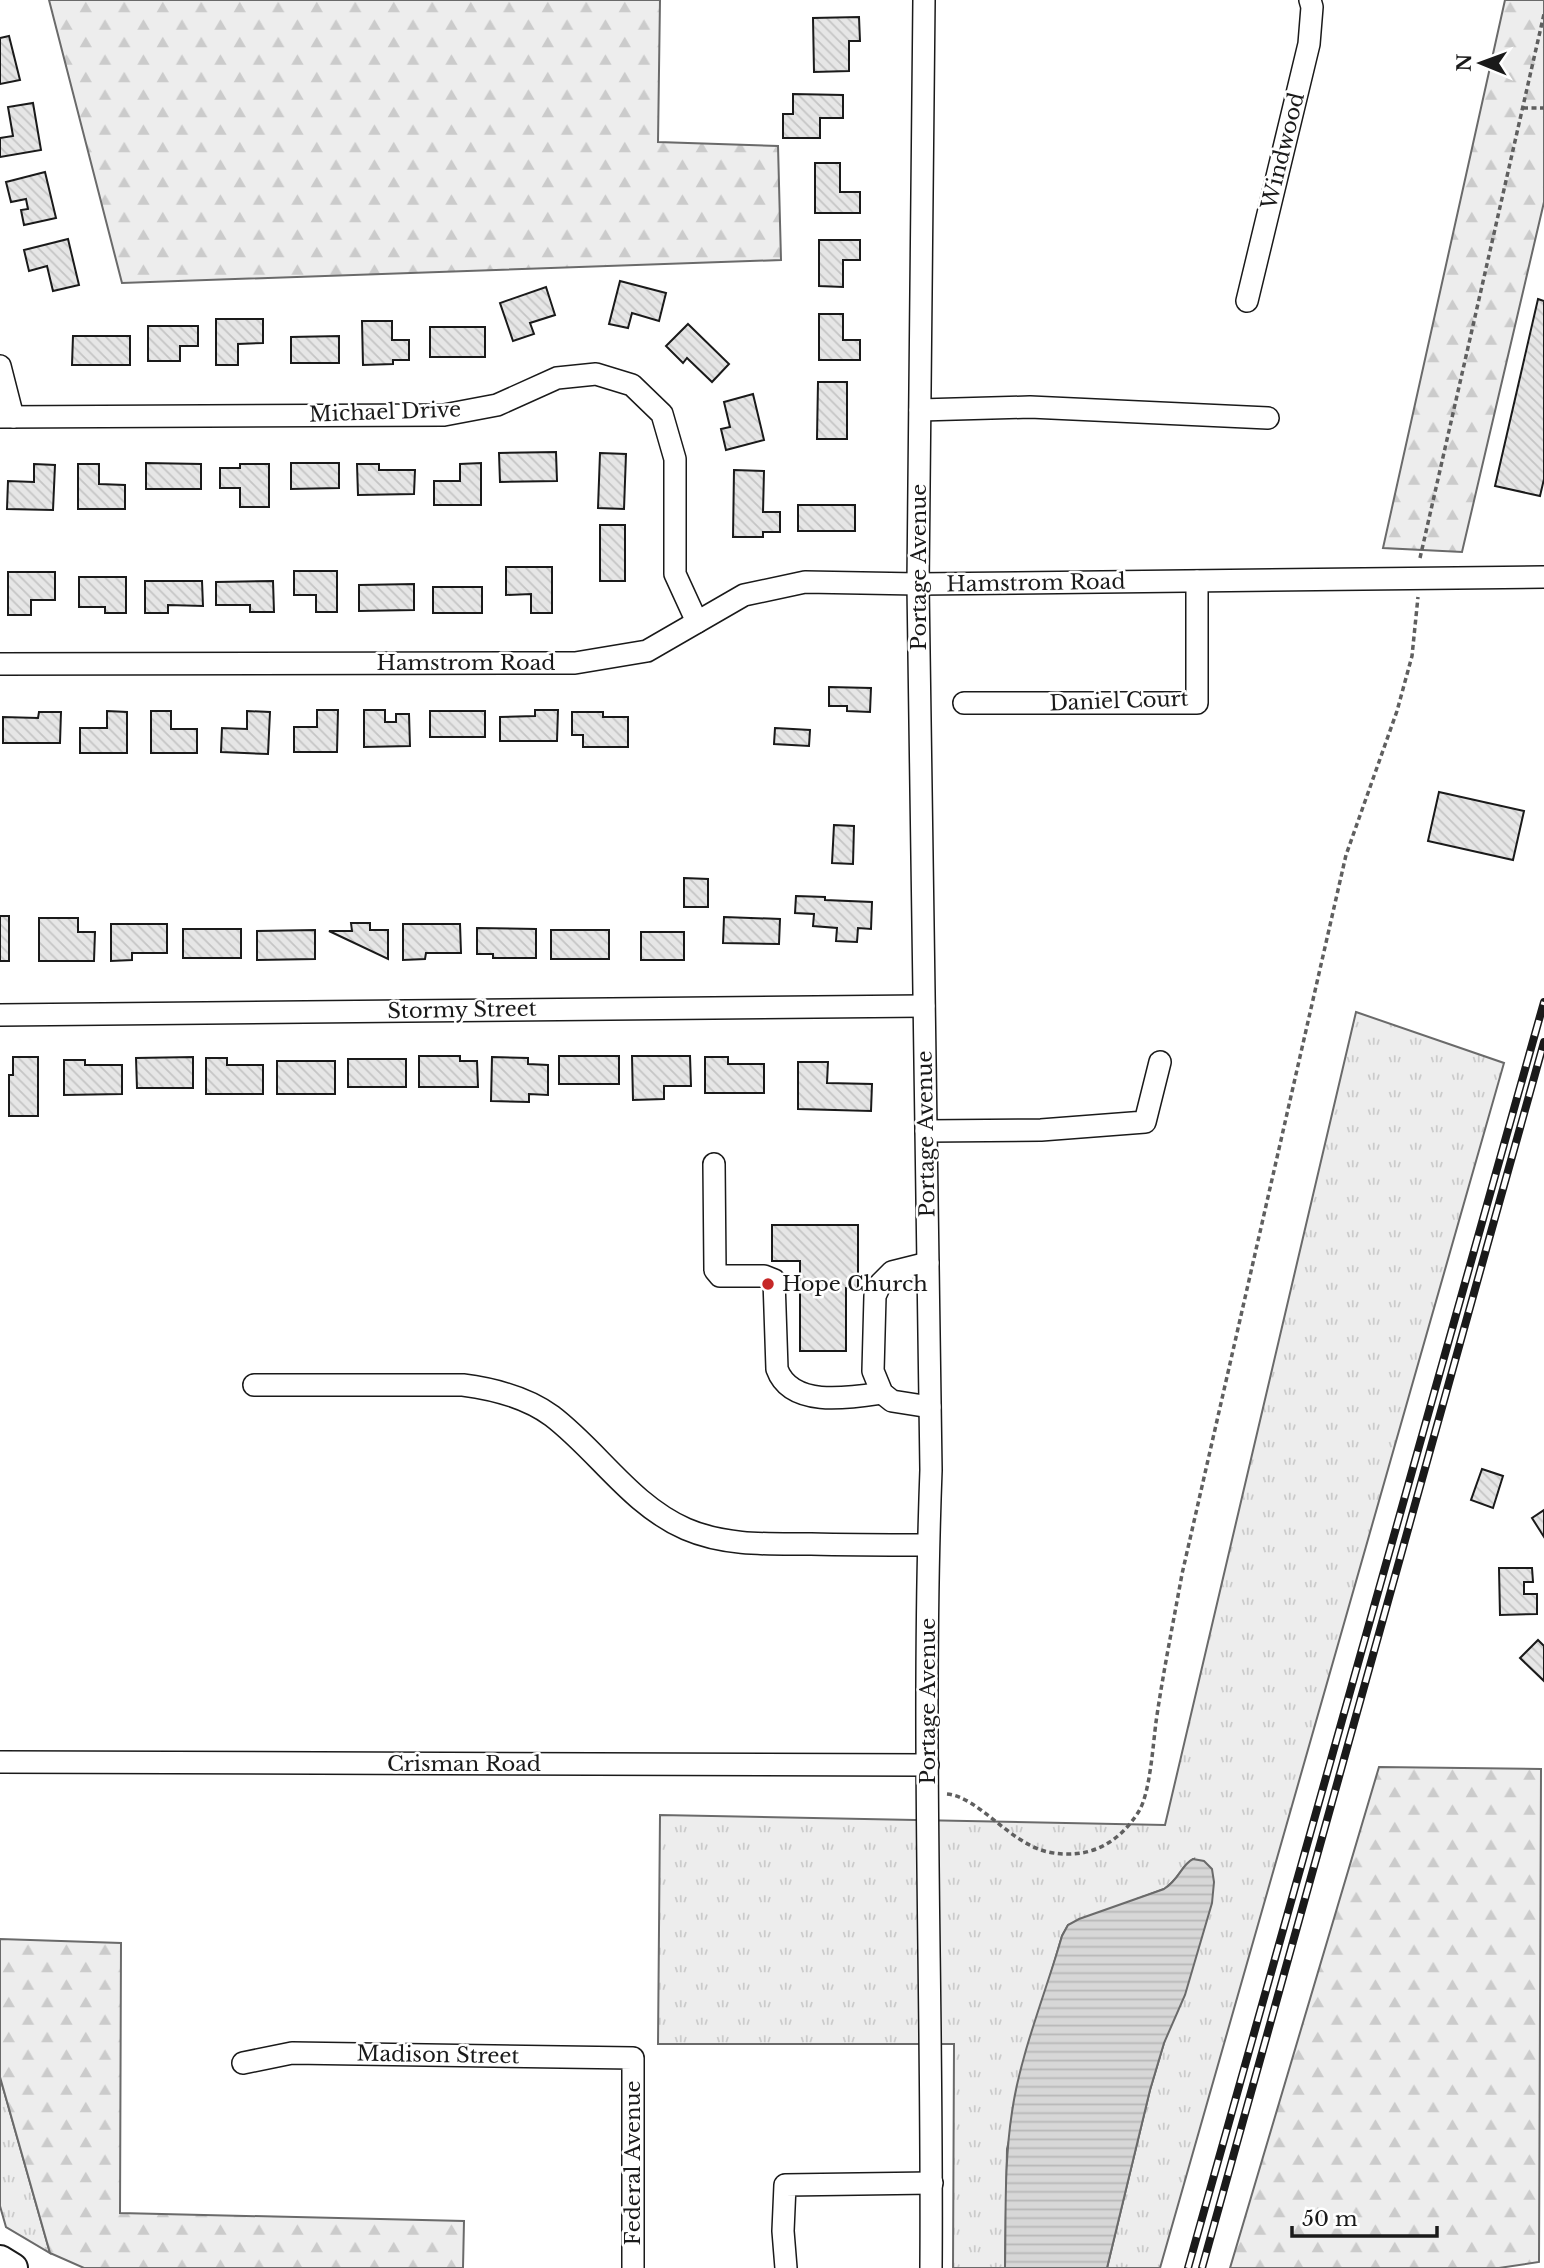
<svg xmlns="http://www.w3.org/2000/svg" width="1544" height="2268" viewBox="0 0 1544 2268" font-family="'Libre Baskerville',serif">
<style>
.grass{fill:url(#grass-tufts);stroke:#6a6a6a;stroke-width:2}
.forest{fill:url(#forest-firs);stroke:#6a6a6a;stroke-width:2}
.water{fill:url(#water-rules);stroke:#6a6a6a;stroke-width:2}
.building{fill:url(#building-back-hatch);stroke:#1a1a1a;stroke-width:2}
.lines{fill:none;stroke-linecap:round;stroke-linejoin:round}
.minor-casing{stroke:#1a1a1a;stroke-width:24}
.major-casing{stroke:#1a1a1a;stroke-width:32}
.path{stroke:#5f5f5f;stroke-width:3.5;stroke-dasharray:5 3.5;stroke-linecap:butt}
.minor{stroke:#fff;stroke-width:21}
.major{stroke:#fff;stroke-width:28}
.rail-casing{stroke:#1a1a1a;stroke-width:8}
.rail{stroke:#fff;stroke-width:5;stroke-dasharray:16;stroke-linecap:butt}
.poi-dot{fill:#c62828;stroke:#fff;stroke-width:2.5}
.labels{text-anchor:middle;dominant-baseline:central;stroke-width:5;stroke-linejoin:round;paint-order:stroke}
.street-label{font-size:21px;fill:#1a1a1a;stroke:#fff}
.poi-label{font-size:21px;fill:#1a1a1a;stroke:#fff;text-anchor:start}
</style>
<defs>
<pattern id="grass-tufts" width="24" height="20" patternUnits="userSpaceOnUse" patternTransform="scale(1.75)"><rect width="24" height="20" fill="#ededed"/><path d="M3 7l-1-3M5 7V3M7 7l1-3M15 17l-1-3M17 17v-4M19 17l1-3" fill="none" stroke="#cbcbcb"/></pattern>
<pattern id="forest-firs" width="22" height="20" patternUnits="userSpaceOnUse" patternTransform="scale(1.75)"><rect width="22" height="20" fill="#ededed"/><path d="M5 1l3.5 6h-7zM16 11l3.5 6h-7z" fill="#cbcbcb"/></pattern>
<pattern id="water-rules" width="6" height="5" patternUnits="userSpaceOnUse" patternTransform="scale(1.75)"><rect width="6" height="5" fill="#d7d7d7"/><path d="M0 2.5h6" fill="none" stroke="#b8b8b8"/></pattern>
<pattern id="building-back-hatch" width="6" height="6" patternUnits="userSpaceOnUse" patternTransform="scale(1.75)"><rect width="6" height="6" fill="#e6e6e6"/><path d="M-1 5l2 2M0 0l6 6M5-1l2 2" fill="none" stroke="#c5c5c5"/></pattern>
</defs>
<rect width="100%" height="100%" fill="#fff"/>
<g class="grass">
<path d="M1356,1012L1504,1063L1160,2268H1107L1150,2090L1164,2043L1194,1859C1181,1865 1180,1879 1164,1889L1068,1925L1062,1936L1044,1997L1007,2149L1005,2268H953L954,2044H658L660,1815L1165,1825Z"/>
<polygon points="0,2077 50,2253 6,2227 0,2206"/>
</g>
<g class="forest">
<polygon points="49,0 660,0 658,142 778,146 781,260 122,283"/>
<polygon points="1505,0 1544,0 1544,202 1462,552 1383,548"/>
<polygon points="1379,1767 1541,1769 1539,2262 1499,2268 1230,2268"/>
<polygon points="0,1939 121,1943 120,2213 464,2221 463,2268 84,2268 50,2253 0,2077"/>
</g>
<path class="water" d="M1193,1859L1204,1861L1212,1869L1214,1882L1212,1903L1185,1995L1164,2043L1150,2090L1107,2268H1005C1006,2216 1004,2163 1012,2112C1020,2055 1046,1992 1062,1936L1068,1925L1079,1919L1164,1889C1180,1879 1181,1865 1193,1859Z"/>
<g class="building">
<polygon points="859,17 860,41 849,41 849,71 814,72 813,18"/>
<polygon points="9,36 20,80 0,84 0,38"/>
<polygon points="793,94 843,95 843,118 820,118 820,138 783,138 783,114 793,114"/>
<polygon points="33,103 41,150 0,157 0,138 13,136 8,107"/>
<polygon points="815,163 840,163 840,192 860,192 860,213 815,213"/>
<polygon points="45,172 56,218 24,225 21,210 28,209 26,199 11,202 6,182"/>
<polygon points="68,239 79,285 53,291 47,266 29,271 24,250"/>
<polygon points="819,240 860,240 860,260 843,260 843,287 819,286"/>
<polygon points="620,281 666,293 659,321 632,313 628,328 609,324"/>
<polygon points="546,287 555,315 530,323 534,334 513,341 500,303"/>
<polygon points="1538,299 1544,301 1544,479 1540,496 1495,486"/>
<polygon points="819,314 843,314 843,340 860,340 860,360 819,360"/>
<polygon points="216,319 263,319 263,343 238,344 238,365 216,365"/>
<polygon points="362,321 392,321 392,340 409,340 409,360 393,360 393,364 363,365"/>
<polygon points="688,324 729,364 712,382 687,358 683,363 666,346"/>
<polygon points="148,326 198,326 198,346 180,346 180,361 148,361"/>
<rect x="430" y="327" width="55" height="30"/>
<polygon points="73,336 130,336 130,365 72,365"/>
<polygon points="339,336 339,363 291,363 291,337"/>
<polygon points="818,382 847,382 847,439 817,439"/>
<polygon points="753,394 764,440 726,450 721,429 730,427 724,402"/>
<polygon points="556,452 557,481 500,482 499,453"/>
<polygon points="600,453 626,454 624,509 598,508"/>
<polygon points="146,463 201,464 201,489 146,489"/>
<polygon points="291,463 339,463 339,488 291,489"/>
<polygon points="481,463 481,505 434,505 434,481 460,481 460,464"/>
<polygon points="34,464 55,465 53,510 7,509 8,481 34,482"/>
<polygon points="78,464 99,464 99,484 125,485 125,509 78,509"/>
<polygon points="240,464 269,464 269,507 240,507 240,488 220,488 220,468 240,468"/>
<polygon points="357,464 379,464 379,470 415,470 414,494 358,495"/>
<polygon points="734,470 764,471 763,512 780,512 780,532 763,532 763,537 733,537"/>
<rect x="798" y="505" width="57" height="26"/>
<rect x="600" y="525" width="25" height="56"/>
<polygon points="506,567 552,567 552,613 531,613 531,594 506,595"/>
<polygon points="294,571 337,571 337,612 316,612 316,595 294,595"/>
<polygon points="8,572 55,572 55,600 31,600 31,615 8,615"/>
<polygon points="79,577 126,577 126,613 105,613 105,607 79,607"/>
<polygon points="145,581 202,581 203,606 168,605 168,613 145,613"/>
<polygon points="273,581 274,612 250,612 250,605 216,605 216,582"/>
<polygon points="414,584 414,610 359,611 359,585"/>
<rect x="433" y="587" width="49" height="26"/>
<polygon points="829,687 871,688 870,712 847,711 847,706 829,706"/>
<polygon points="317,710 338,710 337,752 294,752 294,727 317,727"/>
<polygon points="364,710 385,710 385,722 396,722 396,714 409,714 410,746 364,747"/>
<polygon points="535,710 558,710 557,741 500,741 500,717 535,716"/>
<polygon points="107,711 127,712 127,753 80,753 80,728 107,728"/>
<polygon points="151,711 171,711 171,729 197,729 197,753 151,753"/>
<polygon points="247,711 270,712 268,754 221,752 222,728 247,729"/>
<rect x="430" y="711" width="55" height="26"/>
<polygon points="39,712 61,712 60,743 3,743 3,717 38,718"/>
<polygon points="572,712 603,712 603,717 628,717 628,747 583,747 583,735 572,735"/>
<polygon points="775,728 810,730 809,746 774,744"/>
<polygon points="1439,792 1524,811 1513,860 1428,841"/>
<polygon points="834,825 854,826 853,864 832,863"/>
<polygon points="684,878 708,879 708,907 684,907"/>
<polygon points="796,896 825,897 825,900 872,902 871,929 858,928 857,942 836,941 837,928 813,926 814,914 795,913"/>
<rect x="0" y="916" width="9" height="45"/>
<polygon points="724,917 780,919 779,944 723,943"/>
<polygon points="39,918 78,918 78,932 95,932 94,961 39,961"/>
<polygon points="351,923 370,923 370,930 388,930 388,959 329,931 352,931"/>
<polygon points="111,924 167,924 167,953 132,953 132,960 111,961"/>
<polygon points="403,924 460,924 461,953 426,953 425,959 403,960"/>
<polygon points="477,928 536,929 536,958 493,958 493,954 477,954"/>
<rect x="183" y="929" width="58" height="29"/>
<polygon points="315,930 315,959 257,960 257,931"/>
<rect x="551" y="930" width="58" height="29"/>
<rect x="641" y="932" width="43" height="28"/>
<polygon points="419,1056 460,1056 460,1061 477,1061 478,1087 419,1087"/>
<rect x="559" y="1056" width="60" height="28"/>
<polygon points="632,1056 690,1056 691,1086 664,1086 664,1099 633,1100"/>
<polygon points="13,1057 38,1057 38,1116 9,1116 9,1075 13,1075"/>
<polygon points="193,1057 193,1088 137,1088 136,1058"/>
<polygon points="492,1057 528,1058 528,1064 548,1065 548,1095 529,1094 529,1102 491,1101"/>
<polygon points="705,1057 728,1057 728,1064 764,1064 764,1093 705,1093"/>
<polygon points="206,1058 227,1058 227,1065 263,1065 263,1094 206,1094"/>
<rect x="348" y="1059" width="58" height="28"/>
<polygon points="64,1060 85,1060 85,1065 122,1065 122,1094 64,1095"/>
<rect x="277" y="1061" width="58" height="33"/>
<polygon points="798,1062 828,1062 827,1083 872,1084 871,1111 798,1109"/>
<polygon points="772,1225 858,1225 858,1288 846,1288 846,1351 800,1351 800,1261 772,1261"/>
<polygon points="1482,1469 1503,1476 1493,1508 1471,1500"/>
<polygon points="1544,1510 1544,1537 1532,1518"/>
<polygon points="1499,1568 1532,1568 1533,1582 1524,1582 1524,1594 1537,1594 1537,1614 1500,1615"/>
<polygon points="1538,1640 1544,1646 1544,1681 1520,1658"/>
</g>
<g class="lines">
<g class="minor-casing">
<g id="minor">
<path d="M924,0L918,584L931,1470C921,1736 933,2002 931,2268"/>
<polyline points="1247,301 1309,44 1312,7 1310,0"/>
<polyline points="0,366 13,417"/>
<polyline points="920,410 1030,407 1268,418"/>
<polyline points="0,417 444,415 497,405 557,378 596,374 632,385 662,414 675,459 675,574 697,622"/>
<polyline points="0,664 575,663 647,651 744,595 805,582 918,584 1544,577"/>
<polyline points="964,703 1197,703 1197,581"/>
<polyline points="0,1015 924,1006"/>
<polyline points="926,1131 1041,1130 1145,1122 1160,1062"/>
<path d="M714,1164L715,1270L720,1276H764L774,1280L777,1369C791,1408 849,1398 882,1393"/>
<polyline points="928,1263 892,1272 881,1283 875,1296 873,1371 882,1393 892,1401 930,1407"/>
<path d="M254,1385H463C494,1389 526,1397 552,1416C598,1451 631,1505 686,1529C725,1546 769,1544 811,1544C850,1545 889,1545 928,1545"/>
<polyline points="0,1762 928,1765"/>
<polyline points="243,2063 292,2053 633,2058 633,2268"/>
<polyline points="786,2268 783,2231 785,2185 932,2183"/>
</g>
</g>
<g class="major-casing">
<polyline id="major" points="0,2260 13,2268"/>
</g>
<g class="path">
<polyline points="1523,108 1544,108"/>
<polyline points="1420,558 1544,14"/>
<path d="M947,1794C979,1797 1009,1843 1048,1852C1087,1860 1118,1845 1139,1811C1150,1793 1153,1745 1156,1722C1163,1673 1173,1624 1182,1574L1346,855L1397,711L1412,656L1418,597"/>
</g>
<use href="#minor" class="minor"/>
<use href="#major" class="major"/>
<g class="rail-casing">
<g id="rail">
<polyline points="1188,2268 1544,1002"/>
<polyline points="1202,2268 1544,1042"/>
</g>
</g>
<use href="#rail" class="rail"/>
</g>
<circle class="poi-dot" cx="768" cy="1284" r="7"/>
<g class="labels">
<g class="street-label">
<text transform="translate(1283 151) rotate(-76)">Windwood</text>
<text transform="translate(385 412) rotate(-2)">Michael Drive</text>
<text transform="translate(919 567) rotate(-90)">Portage Avenue</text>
<text transform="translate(1036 583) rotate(-1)">Hamstrom Road</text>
<text x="466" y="663">Hamstrom Road</text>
<text transform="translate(1119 701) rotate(-2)">Daniel Court</text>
<text transform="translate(462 1010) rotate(-1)">Stormy Street</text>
<text transform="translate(926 1134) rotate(-91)">Portage Avenue</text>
<text transform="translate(928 1701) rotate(-90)">Portage Avenue</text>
<text x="464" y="1764">Crisman Road</text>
<text transform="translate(438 2055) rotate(1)">Madison Street</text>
<text transform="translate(633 2163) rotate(-90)">Federal Avenue</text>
</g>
<g class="poi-label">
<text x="782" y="1284">Hope Church</text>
</g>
</g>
<g transform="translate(1481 63) rotate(271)" stroke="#ffffff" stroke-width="5" paint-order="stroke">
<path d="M0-5L12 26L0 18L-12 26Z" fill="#1a1a1a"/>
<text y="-10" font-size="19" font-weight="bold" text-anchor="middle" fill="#1a1a1a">N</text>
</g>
<path d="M1292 2226v10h145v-10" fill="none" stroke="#1a1a1a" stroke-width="3.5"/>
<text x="1302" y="2226" font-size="21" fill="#1a1a1a" stroke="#ffffff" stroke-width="5" paint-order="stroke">50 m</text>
</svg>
